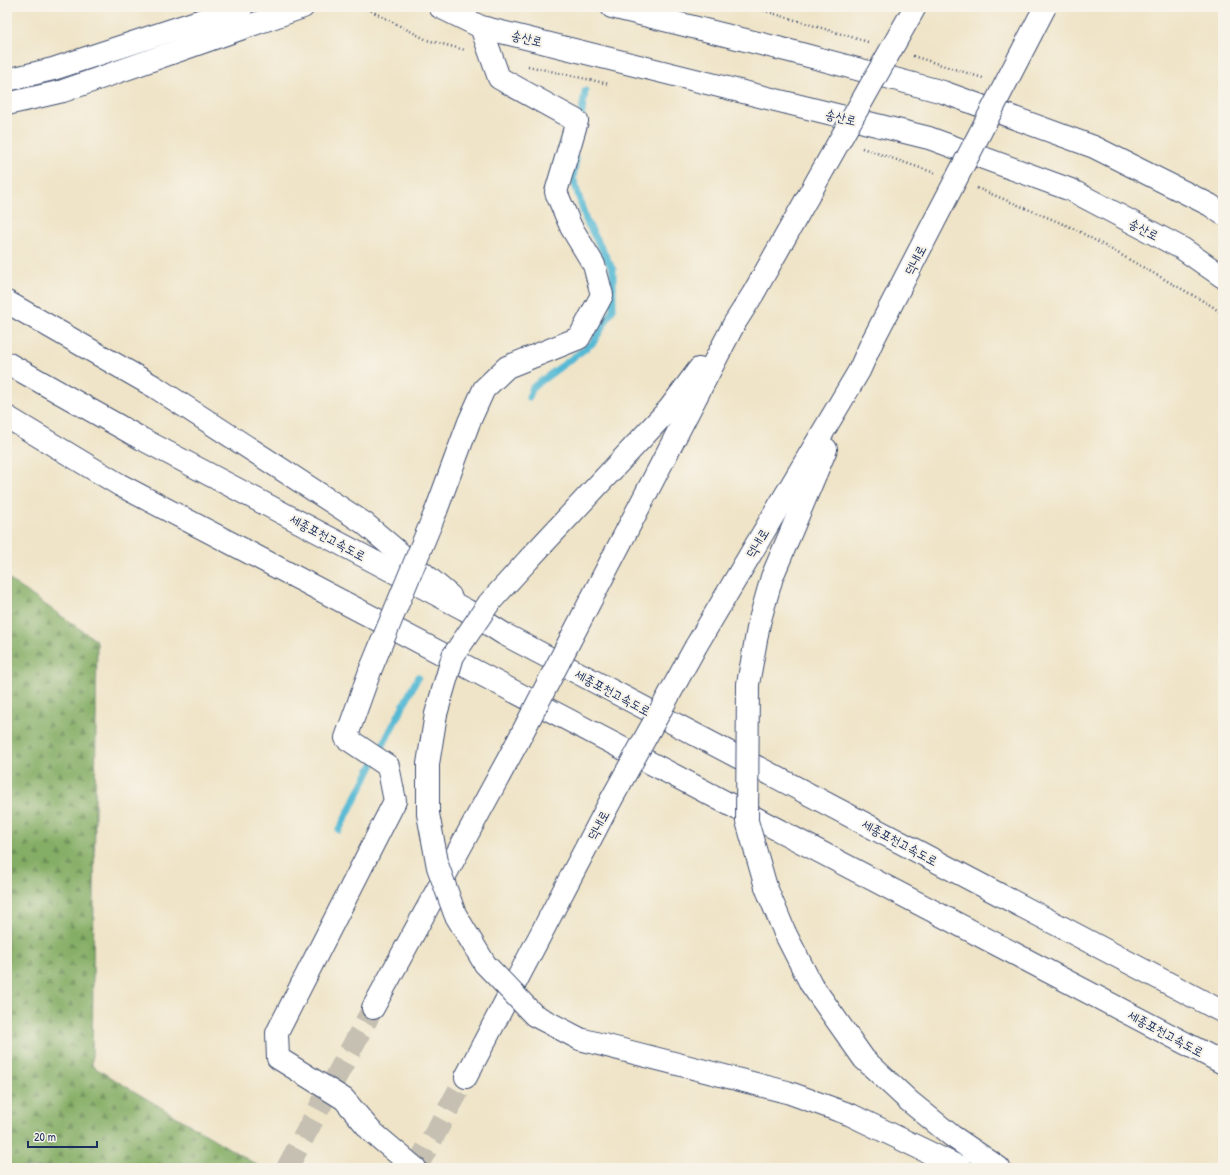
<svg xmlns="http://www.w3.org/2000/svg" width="1230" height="1175" viewBox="0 0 1230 1175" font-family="'Patrick Hand','Poor Story',sans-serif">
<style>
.forest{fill:url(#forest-firs);stroke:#506e62}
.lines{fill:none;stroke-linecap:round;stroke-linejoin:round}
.stream{stroke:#55b9d4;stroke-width:7}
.highway-tunnel{stroke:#c5c0b2;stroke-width:22;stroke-dasharray:22 11;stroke-linecap:butt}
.minor-casing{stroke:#3b4a6e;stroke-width:24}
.major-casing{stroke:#3b4a6e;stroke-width:24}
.highway-casing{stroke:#3b4a6e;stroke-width:24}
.path{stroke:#3b4a6e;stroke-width:2.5;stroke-dasharray:1 3;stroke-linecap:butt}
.minor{stroke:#fff;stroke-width:22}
.major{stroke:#fff;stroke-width:22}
.highway{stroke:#fff;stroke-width:22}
.minor-bridge-casing{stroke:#3b4a6e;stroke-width:24;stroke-linecap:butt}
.highway-bridge-casing{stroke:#3b4a6e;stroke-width:24;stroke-linecap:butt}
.minor-bridge{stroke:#fff;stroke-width:22}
.highway-bridge{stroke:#fff;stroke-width:22}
.labels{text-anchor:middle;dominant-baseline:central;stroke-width:4;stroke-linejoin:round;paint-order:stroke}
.street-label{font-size:13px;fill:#1b2f5e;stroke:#f7f3e8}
</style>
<defs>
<pattern id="forest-firs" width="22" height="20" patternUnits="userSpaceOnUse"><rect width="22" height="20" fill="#84ad65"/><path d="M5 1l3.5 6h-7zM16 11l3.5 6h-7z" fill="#6b8d56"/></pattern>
</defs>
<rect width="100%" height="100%" fill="#f7f3e8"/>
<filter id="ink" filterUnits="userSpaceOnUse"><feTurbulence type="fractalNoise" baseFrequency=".025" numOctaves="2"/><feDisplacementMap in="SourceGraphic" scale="8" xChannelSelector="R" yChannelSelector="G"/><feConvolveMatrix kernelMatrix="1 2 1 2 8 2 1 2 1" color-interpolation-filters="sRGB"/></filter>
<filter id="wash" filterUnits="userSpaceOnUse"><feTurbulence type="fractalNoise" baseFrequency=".012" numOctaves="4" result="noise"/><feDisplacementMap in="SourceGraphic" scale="16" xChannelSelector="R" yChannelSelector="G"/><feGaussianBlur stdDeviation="0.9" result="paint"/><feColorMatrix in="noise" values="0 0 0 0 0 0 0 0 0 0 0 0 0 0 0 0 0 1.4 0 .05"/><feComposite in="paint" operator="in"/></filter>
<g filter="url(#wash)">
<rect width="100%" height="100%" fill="#efe4c7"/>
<polygon class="forest" points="7,578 97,641 92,1066 262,1168 7,1168"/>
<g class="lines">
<g class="stream">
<polyline points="581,119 585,91"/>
<polyline points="529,397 533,387 593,343 613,309 613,270 586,220 573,178 576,159"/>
<polyline points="339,830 418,677"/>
</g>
</g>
</g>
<g filter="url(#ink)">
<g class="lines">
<g class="highway-tunnel">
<polyline points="287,1168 373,1008"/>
<polyline points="416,1168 466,1077"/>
</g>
<g class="minor-casing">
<g id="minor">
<polyline points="440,7 481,27 929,138 1071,190 1183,249 1223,277"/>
<polyline points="612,7 790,51 943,92 1094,147 1210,205 1223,214"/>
<polyline points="7,302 155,387 364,523 450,596"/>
<polyline points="436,511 469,422 484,389 507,367 579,338 602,295 594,265 571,227 556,192 577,121 499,78 481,27"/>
<polyline points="370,671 346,738 388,766 395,801 277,1033 278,1058 344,1099 371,1131 415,1168"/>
</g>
</g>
<g class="major-casing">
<g id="major">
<polyline points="7,80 53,69 242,7"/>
<polyline points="7,104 63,91 303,7"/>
</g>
</g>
<g class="highway-casing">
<g id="highway">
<polyline points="7,363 142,439 466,610 504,634 1223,1012"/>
<polyline points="7,417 120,485 1223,1063"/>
<polyline points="530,558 669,409 699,369"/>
<polyline points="596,590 734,324 753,294"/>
<polyline points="759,623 772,577 826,449"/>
<polyline points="696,646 859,371 872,342"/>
<polyline points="785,933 811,984 864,1059 909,1101 952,1136 999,1168"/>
<polyline points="373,1008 517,743"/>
<polyline points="580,1039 787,1092 851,1115 961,1168"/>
<polyline points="466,1077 611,800"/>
</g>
</g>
<g class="path">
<polyline points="364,7 427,40 465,50"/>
<polyline points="752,7 868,42"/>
<polyline points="913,56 983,78"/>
<polyline points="528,66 609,84"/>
<polyline points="862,148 935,173"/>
<polyline points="977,188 1073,228 1212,306 1223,315"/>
</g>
<use href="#minor" class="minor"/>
<use href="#major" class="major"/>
<use href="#highway" class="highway"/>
<g class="minor-bridge-casing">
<polyline id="minor-bridge" points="370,671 436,511"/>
</g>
<g class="highway-bridge-casing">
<g id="highway-bridge">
<polyline points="753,294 915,7"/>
<polyline points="872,342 1045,7"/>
<polyline points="530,558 489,603 453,656 436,714 428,764 428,814 438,867 455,914 485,964 534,1015 580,1039"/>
<polyline points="759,623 748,684 747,821 766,887 785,933"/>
<polyline points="517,743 596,590"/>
<polyline points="611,800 696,646"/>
</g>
</g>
<use href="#minor-bridge" class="minor-bridge"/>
<use href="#highway-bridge" class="highway-bridge"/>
</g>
</g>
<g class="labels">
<g class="street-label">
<text transform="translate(527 38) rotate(14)">송산로</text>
<text transform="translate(841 117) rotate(14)">송산로</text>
<text transform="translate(1144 229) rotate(28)">송산로</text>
<text transform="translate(915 260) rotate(-63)">덕내로</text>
<text transform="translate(328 537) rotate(28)">세종포천고속도로</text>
<text transform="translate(757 543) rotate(-59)">덕내로</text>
<text transform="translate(613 692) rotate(28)">세종포천고속도로</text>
<text transform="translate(598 825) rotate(-62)">덕내로</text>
<text transform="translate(900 842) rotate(28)">세종포천고속도로</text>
<text transform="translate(1166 1033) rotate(28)">세종포천고속도로</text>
</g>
</g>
<rect width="1230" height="1175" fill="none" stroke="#f7f3e8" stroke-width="24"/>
<path d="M28 1141v6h69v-6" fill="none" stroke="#1b2f5e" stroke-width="2"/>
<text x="34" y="1141" font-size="12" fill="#1b2f5e" stroke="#f7f3e8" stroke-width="3" paint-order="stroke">20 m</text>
</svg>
